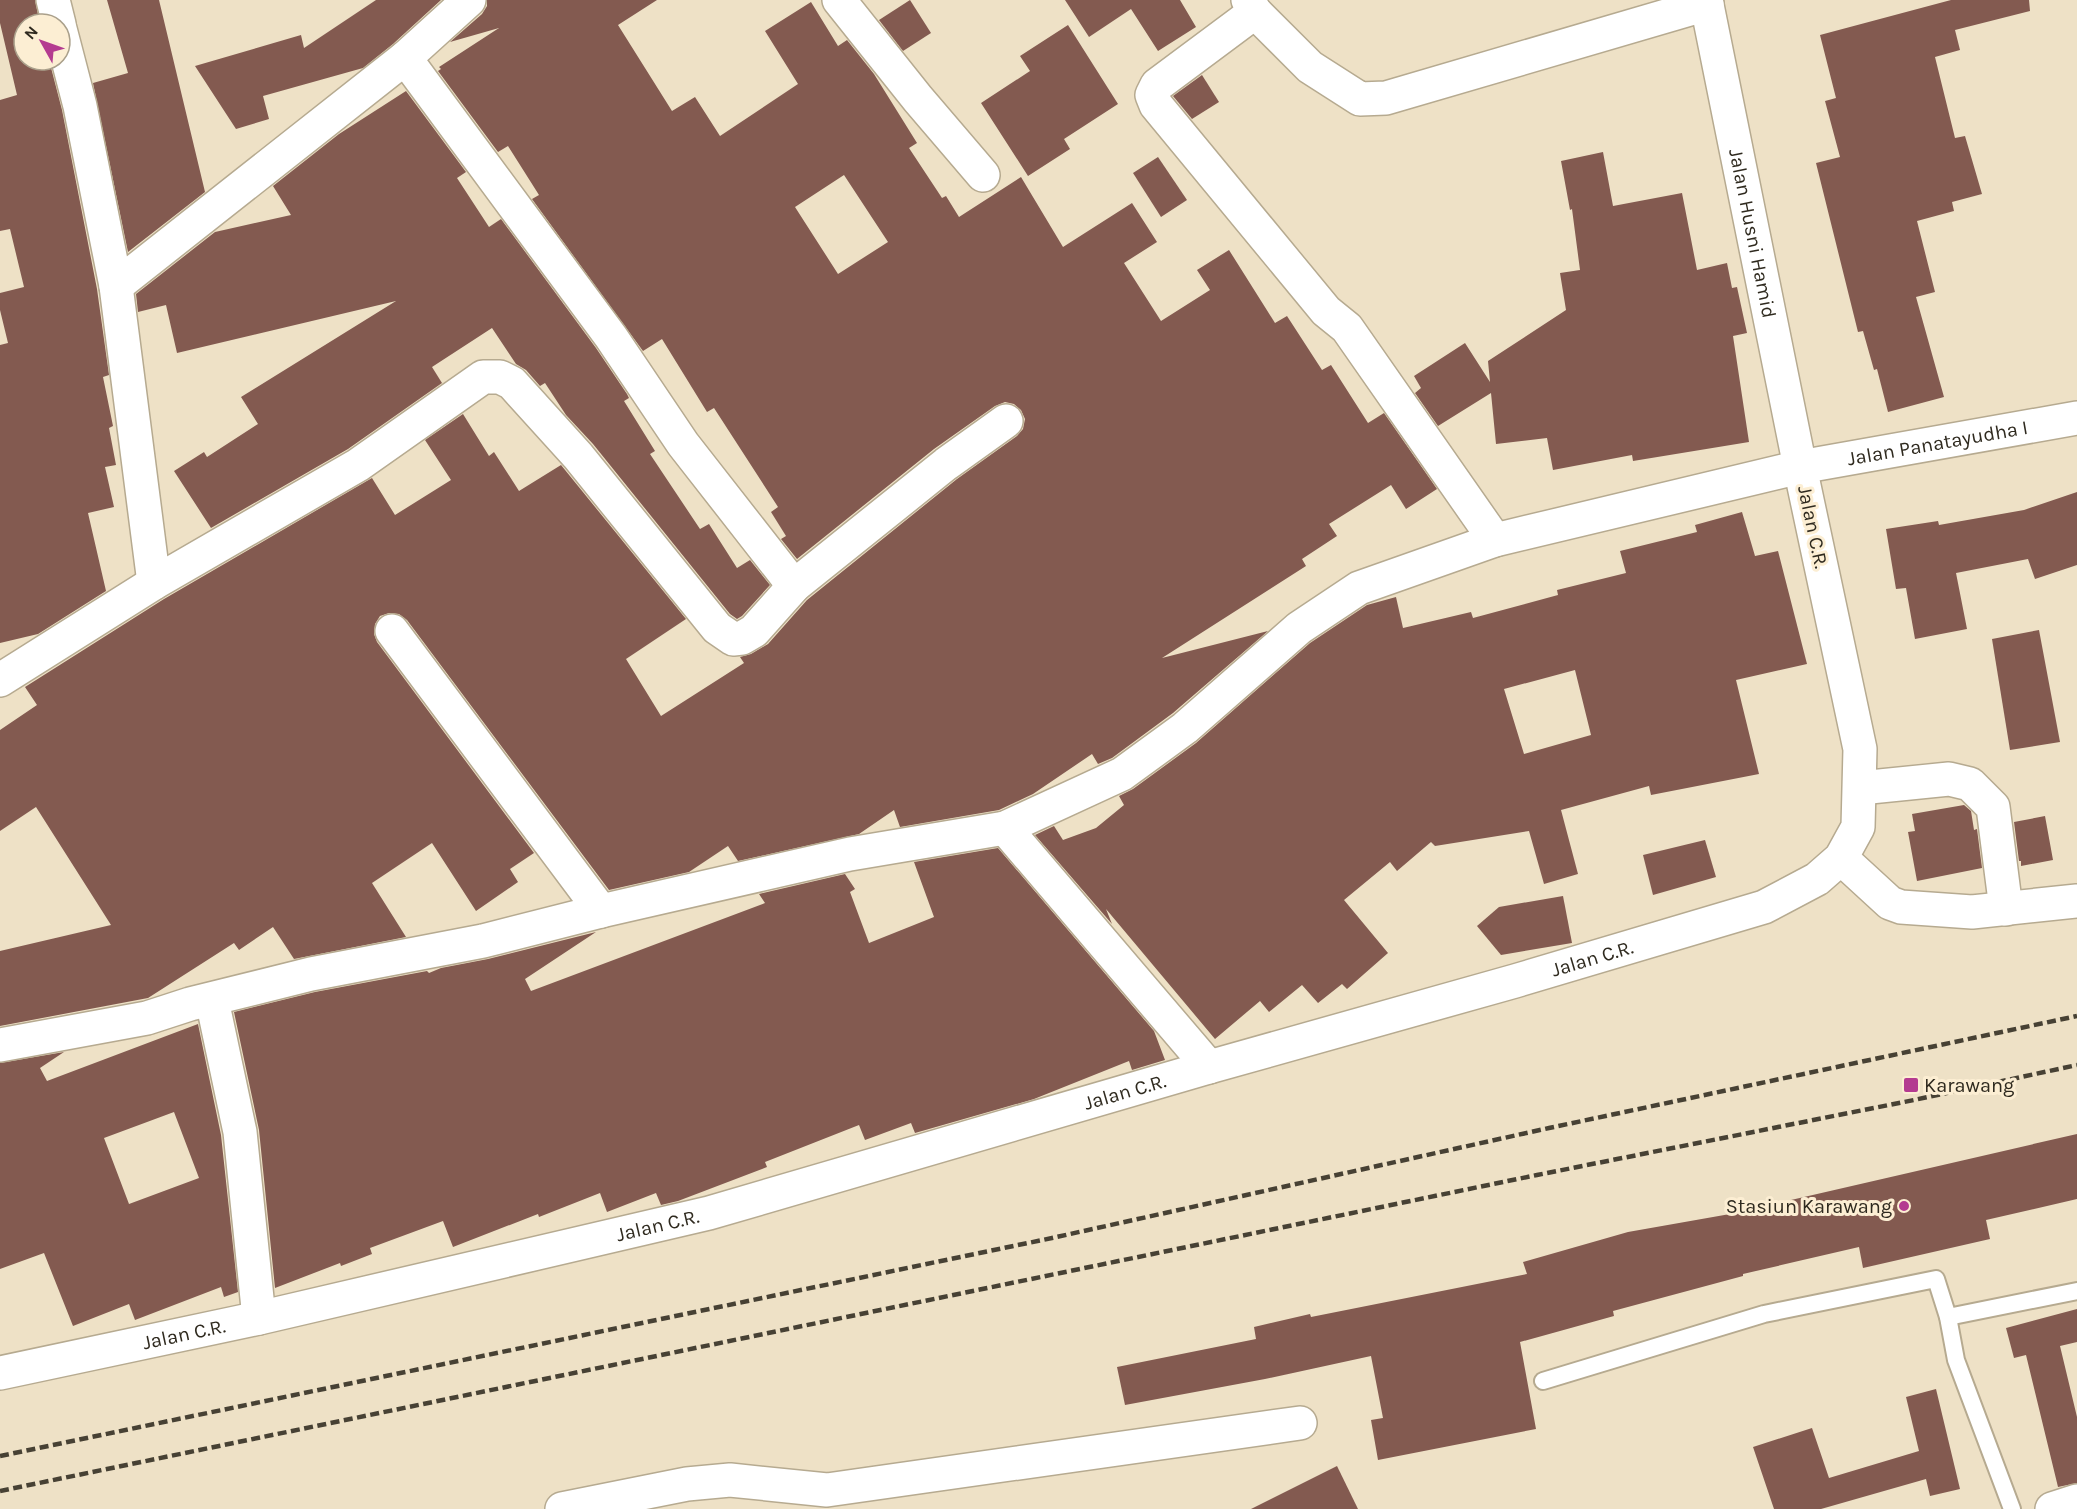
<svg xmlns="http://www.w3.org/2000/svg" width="2077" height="1509" viewBox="0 0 2077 1509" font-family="Karla,sans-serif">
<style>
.building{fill:#835a50;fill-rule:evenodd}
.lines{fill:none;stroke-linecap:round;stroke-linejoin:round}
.service-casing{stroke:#b6aa90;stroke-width:20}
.minor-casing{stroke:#b6aa90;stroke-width:36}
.tertiary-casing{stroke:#b6aa90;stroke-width:36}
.secondary-casing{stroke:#b6aa90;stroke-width:36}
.service{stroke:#fff;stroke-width:16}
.minor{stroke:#fff;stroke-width:33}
.tertiary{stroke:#fff;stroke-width:33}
.secondary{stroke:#fff;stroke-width:33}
.rail{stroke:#474134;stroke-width:4.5;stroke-dasharray:9 4.5;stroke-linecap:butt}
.poi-dot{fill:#b43b90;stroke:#fceed3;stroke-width:2}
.labels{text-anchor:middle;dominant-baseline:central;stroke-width:6;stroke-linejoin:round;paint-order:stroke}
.street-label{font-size:20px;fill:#2f2a1f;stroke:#fceed3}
.poi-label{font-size:20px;fill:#2f2a1f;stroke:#fceed3;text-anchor:start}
</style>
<rect width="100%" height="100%" fill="#eee1c6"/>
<g class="building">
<polygon points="0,0 35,0 40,24 24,24 24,60 49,60 62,110 97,289 109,375 103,377 113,426 109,428 116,465 105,467 114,507 88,513 106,591 38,634 0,643 0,345 8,343 0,310 0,293 24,287 10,229 0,231 0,100 17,95 0,23"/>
<polygon points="107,0 159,0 205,192 128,252 93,83 128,73"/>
<polygon points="376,0 441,0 393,44 363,68 263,96 269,119 236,129 195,66 301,35 304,48"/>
<path d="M487,0H657L618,25L672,111L695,97L720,136L798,84L765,31L811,2L838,46L847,40L874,74L917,143L909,148L942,198L946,196L959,217L1021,177L1063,247L1132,203L1157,242L1124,263L1161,321L1210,290L1197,270L1229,250L1275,323L1287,316L1322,370L1331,365L1368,423L1384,413L1437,489L1406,509L1391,485L1329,524L1337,536L1302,559L1306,566L1162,658L1268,631L1173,713L1112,758L1098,764L1092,754L1033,794L999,810L900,827L894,810L859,834L738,861L728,846L689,872L609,890L407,620L399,614L389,613L380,616L375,624L374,634L377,642L534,853L510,869L518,882L476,911L432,843L372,883L406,937L294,959L273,927L239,950L234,943L148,998L0,1026V951L111,925L36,807L0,831V730L37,705L25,687L164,599L372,478L395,515L451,480L425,440L463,414L489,456L494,452L519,491L561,465L686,619L626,659L661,716L744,663L740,657L751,654L768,644L807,600L957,479L1017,436L1023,429L1025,419L1021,410L1014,404L1005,402L995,406L934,449L797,559L781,539L786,536L771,512L778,507L714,408L707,412L662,339L643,351L532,199L539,195L508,146L498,152L438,71L441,69L439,67L499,28L450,42L482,14L487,6ZM844,175L888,242L838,274L795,207Z"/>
<polygon points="910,0 931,33 903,51 879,20"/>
<polygon points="1065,0 1180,0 1196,27 1158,51 1131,9 1089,37"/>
<polygon points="1951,0 2029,0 2030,11 1955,30 1960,50 1935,57 1955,138 1965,136 1982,194 1952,202 1954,211 1917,221 1935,292 1916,297 1944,397 1888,412 1877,369 1874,370 1863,331 1858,332 1816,163 1840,157 1825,101 1836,98 1820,35"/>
<polygon points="1068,25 1118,104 1064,139 1070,149 1028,176 981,103 1030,71 1020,56"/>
<polygon points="1202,75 1219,102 1192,119 1173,96"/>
<polygon points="406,91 466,172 457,178 489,227 501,219 596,348 627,394 629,398 624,401 655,451 650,454 700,529 709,524 737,568 750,560 770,585 742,616 737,619 730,614 593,444 566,415 545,383 540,386 526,370 516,364 492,328 432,367 442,383 348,449 211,528 174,471 204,452 207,457 258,424 241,397 396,301 177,353 166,305 138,312 136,294 215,232 291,215 273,186 339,134"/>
<polygon points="1603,152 1613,206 1682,193 1697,270 1727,263 1732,288 1737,287 1747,333 1733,336 1749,442 1633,461 1632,455 1553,470 1547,438 1496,444 1491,393 1438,426 1415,393 1421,388 1414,376 1465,343 1490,382 1488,361 1566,310 1560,273 1580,270 1572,209 1570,210 1561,161"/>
<polygon points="1158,157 1187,200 1161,217 1133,173"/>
<polygon points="2077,492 2077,565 2035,579 2028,559 1956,573 1967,629 1915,639 1906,588 1896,589 1886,529 1938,521 1939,525 2024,510"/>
<path d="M1742,512L1755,556L1778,551L1807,664L1736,680L1759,774L1651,795L1649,786L1561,810L1578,874L1544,884L1529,831L1435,846L1431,842L1397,871L1390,862L1344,900L1388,953L1347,989L1342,984L1318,1003L1302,985L1269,1012L1260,1001L1215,1039L1106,909L1112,924L1035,835L1054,826L1063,840L1096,828L1124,805L1119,796L1133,789L1196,743L1310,643L1367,605L1396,597L1403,628L1471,612L1473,618L1558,595L1557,590L1626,573L1620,551L1697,532L1695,525ZM1575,670L1591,735L1524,754L1504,689Z"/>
<polygon points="2039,630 2060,742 2010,750 1992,639"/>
<polygon points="1964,805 1971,811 1974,830 1977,829 1982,868 1917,881 1908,832 1915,831 1912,814"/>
<polygon points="2045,816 2053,860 2021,866 2021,861 2019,861 2014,822"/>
<polygon points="1705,840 1716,877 1653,895 1643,855"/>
<polygon points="998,848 1154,1031 1165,1060 1132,1070 1129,1061 1034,1099 915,1133 911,1123 865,1140 859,1125 765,1162 767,1167 678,1201 661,1205 656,1193 607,1212 600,1193 539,1217 538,1214 453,1247 443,1221 370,1248 372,1254 341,1266 340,1263 275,1288 259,1130 234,1012 315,992 427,971 429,973 441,968 488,959 596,932 525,979 531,991 765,903 759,894 845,874 855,889 850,892 869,943 934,917 914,862"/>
<polygon points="1563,896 1572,943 1501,955 1477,926 1499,907"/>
<path d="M198,1024L221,1135L238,1292L224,1297L221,1287L135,1320L129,1304L73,1326L44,1253L0,1269V1063L64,1052L40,1068L47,1081ZM174,1112L199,1178L129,1204L104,1138Z"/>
<polygon points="2077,1134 2077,1199 1986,1220 1990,1239 1863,1268 1859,1247 1743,1274 1743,1276 1613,1311 1614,1316 1520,1342 1536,1429 1378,1460 1371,1420 1383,1418 1371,1356 1265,1379 1125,1405 1117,1367 1256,1339 1254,1327 1310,1314 1311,1317 1527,1274 1523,1262 1628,1232 1730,1214"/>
<polygon points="2077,1309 2077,1342 2060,1346 2077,1417 2077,1483 2058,1487 2026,1355 2014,1358 2006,1328"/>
<polygon points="1936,1389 1960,1489 1930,1496 1926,1479 1821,1509 1774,1509 1753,1447 1812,1428 1829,1478 1919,1451 1906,1397"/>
<polygon points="1337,1466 1358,1509 1251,1509"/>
</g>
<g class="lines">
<g class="service-casing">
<g id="service">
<polyline points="1948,1317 2077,1291"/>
<polyline points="1543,1381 1764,1314 1936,1279 1948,1317 1956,1360 2012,1509"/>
</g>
</g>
<g class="minor-casing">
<g id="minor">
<polyline points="53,0 59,24"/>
<polyline points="839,0 918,99 983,175"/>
<polyline points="1248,0 1255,12 1310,67 1360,99 1386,98 1707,4"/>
<polyline points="1255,12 1157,85 1152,95 1156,105 1326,311 1347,328 1495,540"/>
<polyline points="60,29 80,106 116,286 154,583"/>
<polyline points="405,58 611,337 683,444 794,586"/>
<polyline points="116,286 405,58 469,0"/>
<polyline points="392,631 601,911"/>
<polyline points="0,680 154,583 358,465 483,377 500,377 512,383 578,456 717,628 733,639 742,638 754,631 794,586 946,464 1006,421"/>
<polyline points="1860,788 1949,779 1970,784 1993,807 2006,909"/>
<polyline points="1005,828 1209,1067"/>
<polyline points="1841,858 1890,903 1901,907 1972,912 2077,901"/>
<polyline points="212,1000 240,1132 259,1318"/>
<polyline points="0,1045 147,1018 190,1004 311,974 483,941 601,911 850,854 1005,828 1122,774 1185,728 1299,628 1359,588 1495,540 1800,467"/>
<polyline points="562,1509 687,1484 730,1480 827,1490 1300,1423"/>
</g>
</g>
<g class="tertiary-casing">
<g id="tertiary">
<path id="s1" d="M0,1373L259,1318L709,1213L1209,1067L1515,981L1764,907L1817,879L1841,858L1858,827L1860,749L1800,467"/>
</g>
</g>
<g class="secondary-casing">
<g id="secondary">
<path id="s2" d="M1706,0L1800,467L2077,418"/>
<polyline points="2052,1509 2077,1501"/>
</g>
</g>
<use href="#service" class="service"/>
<use href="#minor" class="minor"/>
<use href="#tertiary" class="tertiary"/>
<use href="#secondary" class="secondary"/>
<g class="rail">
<polyline points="0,1456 1052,1238 1549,1128 2077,1016"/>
<polyline points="0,1491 1537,1175 1914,1100 2077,1065"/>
</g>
</g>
<g class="poi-dot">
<rect x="1903" y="1077" width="16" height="16" rx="3"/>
<circle cx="1904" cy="1206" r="6"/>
</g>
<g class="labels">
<g class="street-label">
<text stroke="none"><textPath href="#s2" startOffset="238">Jalan Husni Hamid</textPath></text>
<text stroke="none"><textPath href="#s2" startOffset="616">Jalan Panatayudha I</textPath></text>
<text transform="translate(1813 527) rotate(78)">Jalan C.R.</text>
<text stroke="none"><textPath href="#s1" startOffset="1646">Jalan C.R.</textPath></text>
<text stroke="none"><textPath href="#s1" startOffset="1160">Jalan C.R.</textPath></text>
<text stroke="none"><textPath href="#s1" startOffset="674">Jalan C.R.</textPath></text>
<text stroke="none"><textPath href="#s1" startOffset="188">Jalan C.R.</textPath></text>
</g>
<g class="poi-label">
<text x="1924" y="1085">Karawang</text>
<text x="1892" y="1206" text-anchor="end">Stasiun Karawang</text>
</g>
</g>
<g transform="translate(42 42) rotate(310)"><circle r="28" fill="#fceed3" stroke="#aaa08b" stroke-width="1.5"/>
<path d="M0-4.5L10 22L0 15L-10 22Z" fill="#b43b90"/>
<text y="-9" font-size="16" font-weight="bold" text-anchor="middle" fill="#2f2a1f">N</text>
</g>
</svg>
